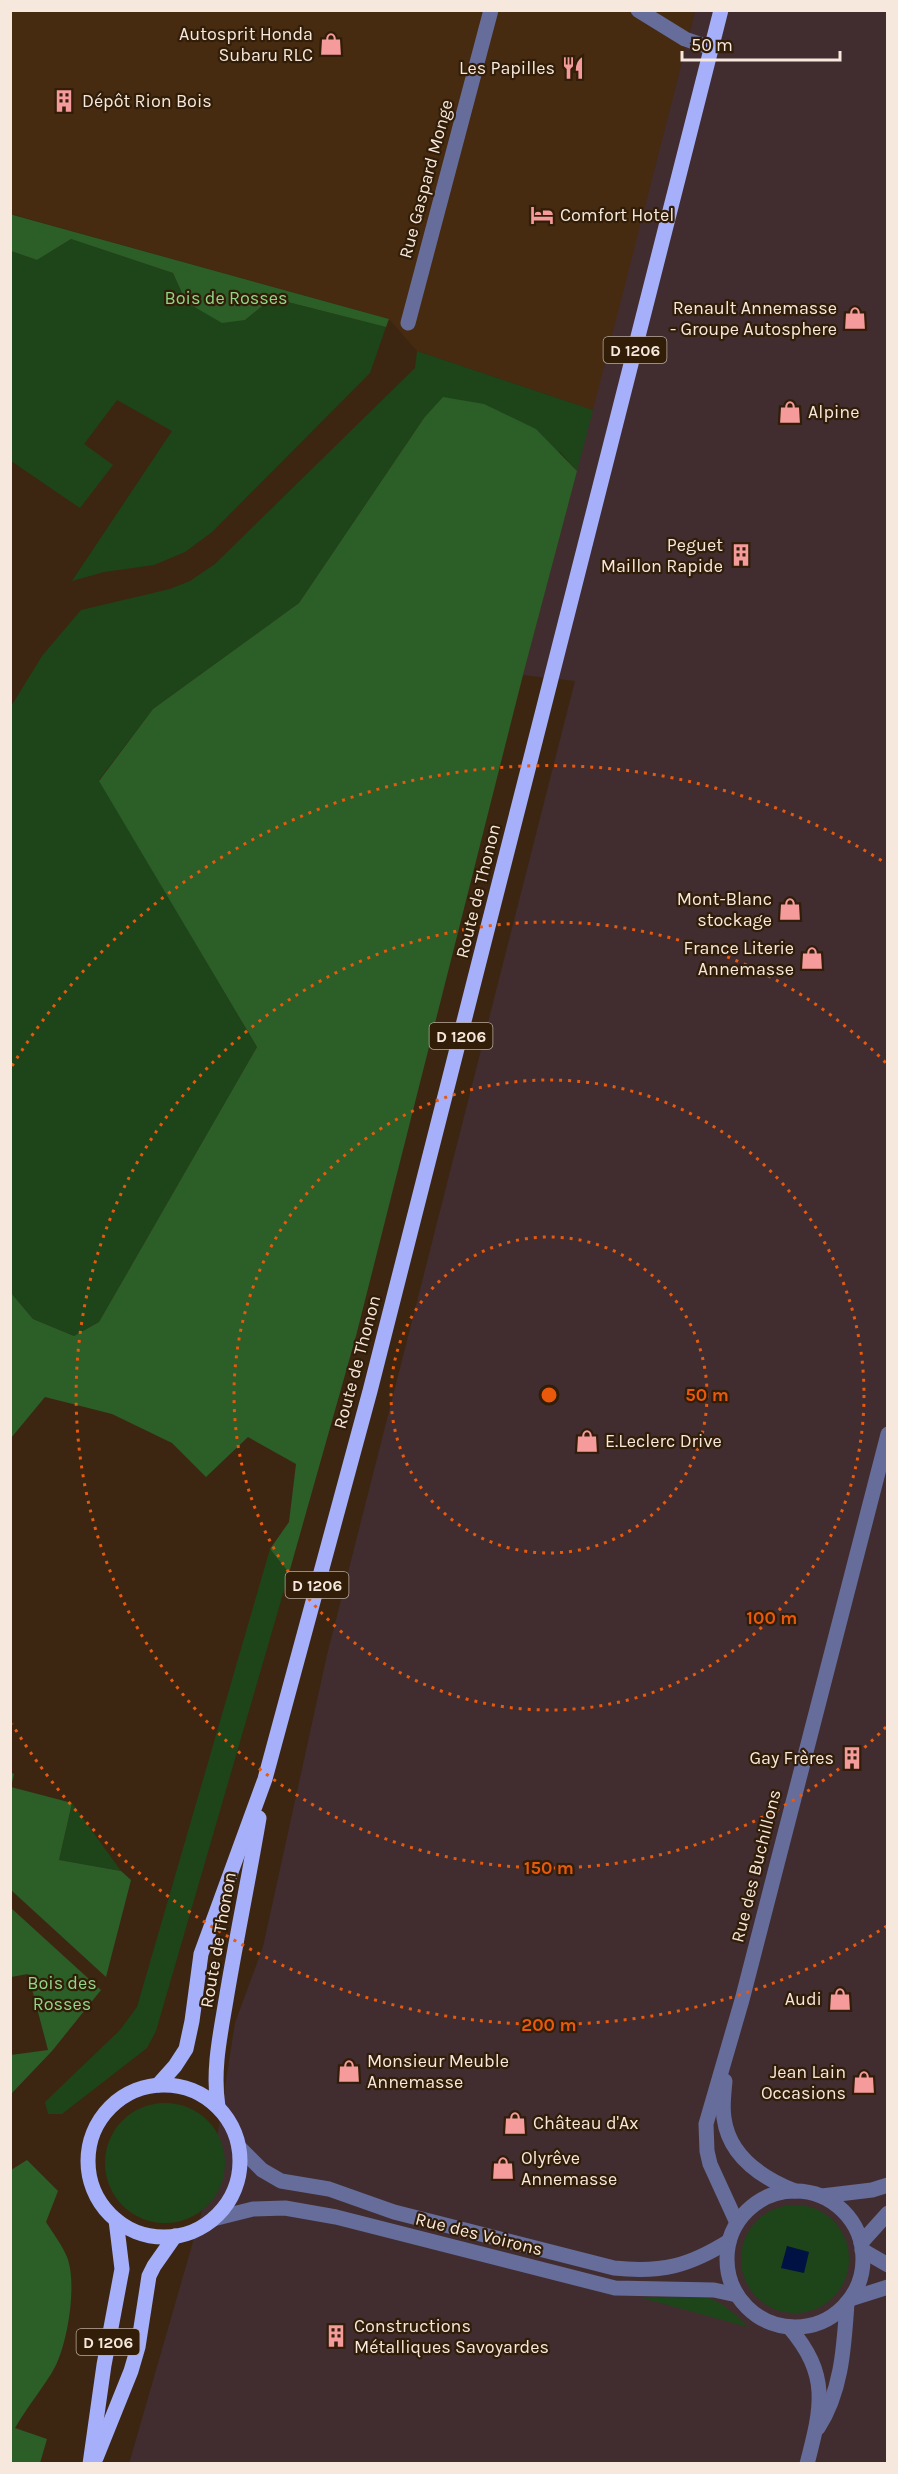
<svg xmlns="http://www.w3.org/2000/svg" width="898" height="2474" viewBox="0 0 898 2474" font-family="Karla,sans-serif">
<style>
.commercial{fill:#412d2f}
.built{fill:#462b11}
.green{fill:#1d4519}
.forest{fill:#2c5e27}
.water{fill:#014}
.lines{fill:none;stroke-linecap:round;stroke-linejoin:round}
.minor{stroke:#666d9b;stroke-width:15}
.major{stroke:#a5affa;stroke-width:15}
.ring{fill:none;stroke:#e8590c;stroke-width:3;stroke-dasharray:3 6}
.labels{text-anchor:middle;dominant-baseline:central;stroke-width:4.5;stroke-linejoin:round;paint-order:stroke}
.shield{fill:#311d08;stroke:#bbab9c;stroke-width:1.5}
.shield-label{font-size:16px;font-weight:bold;fill:#f6e8dc}
.poi-label{font-size:18px;fill:#f6e8dc;stroke:#311d08;text-anchor:end}
.street-label{font-size:18px;fill:#f6e8dc;stroke:#311d08}
.park-label{font-size:18px;fill:#90d788;stroke:#311d08}
.centre{fill:#e8590c;stroke:#311d08;stroke-width:3}
.ring-label{font-size:18px;text-anchor:middle;font-weight:bold;fill:#e8590c;stroke:#311d08;stroke-width:4.5;stroke-linejoin:round;paint-order:stroke}
</style>
<rect width="100%" height="100%" fill="#3c2612"/>
<polygon class="commercial" points="695,11 887,11 887,2463 129,2464 210,2183 235,2023 263,1947 327,1655 575,681 523,675"/>
<polygon class="built" points="10,11 695,11 593,410 417,351 389,319 11,214"/>
<g class="green">
<polygon points="71,239 173,273 186,302 245,320 272,298 386,327 370,373 212,532 185,552 154,565 104,572 72,581 172,431 117,400 84,444 113,465 80,508 11,461 11,251 37,260"/>
<polygon points="417,351 593,410 577,471 560,452 424,418 299,603 153,709 99,780 257,1047 99,1322 74,1336 33,1319 11,1293 10,708 42,656 81,610 170,589 190,581 215,564 415,368"/>
<polygon points="270,1549 289,1573 156,2031 147,2048 62,2114 48,2114 45,2102 120,2030 137,2007"/>
<polygon points="72,1803 121,1871 59,1860"/>
<circle cx="165" cy="2163" r="60"/>
<circle cx="795" cy="2259" r="54"/>
<path d="M697,2296C720,2298 732,2312 748,2327L642,2298Z"/>
</g>
<g class="forest">
<polygon points="11,214 13,215 389,319 386,327 272,298 245,320 222,323 186,302 173,273 71,239 37,260 11,251"/>
<polygon points="443,397 484,404 536,429 577,471 523,675 356,1336 289,1573 270,1549 289,1522 296,1464 248,1437 206,1477 172,1443 112,1414 45,1397 11,1438 11,1293 33,1319 74,1336 99,1322 257,1047 99,781 153,709 299,603 424,418"/>
<polygon points="10,1772 14,1774 11,1787 72,1803 59,1860 121,1871 131,1880 106,1977 11,1890"/>
<polygon points="11,1908 101,1990 52,2051 11,2094 11,2055 48,2050 28,1974 11,1977"/>
<path d="M27,2160L58,2191L46,2222C53,2233 62,2245 67,2257C78,2284 67,2351 51,2374C39,2393 26,2409 15,2428L47,2439L40,2463H11V2170Z"/>
</g>
<polygon class="water" points="787,2246 809,2252 804,2273 781,2268"/>
<g class="lines">
<g class="minor">
<polyline points="638,10 685,39 711,48"/>
<polyline points="408,323 491,10"/>
<path d="M725,2081C724,2093 722,2106 724,2118C729,2156 762,2178 795,2191"/>
<path d="M239,2147L262,2170L281,2181L329,2189L394,2212L614,2268C662,2273 689,2266 729,2241"/>
<circle cx="795" cy="2259" r="68"/>
<polyline points="822,2196 872,2190 888,2185"/>
<polyline points="213,2219 253,2209 285,2208 336,2217 615,2288 714,2290 737,2295"/>
<polyline points="737,2223 710,2164 707,2151 706,2124 742,2000 888,1434"/>
<polyline points="861,2243 888,2213"/>
<polyline points="862,2250 888,2265"/>
<polyline points="850,2299 888,2287"/>
<path d="M789,2327C830,2375 822,2406 807,2464"/>
<path d="M818,2428C842,2391 844,2346 847,2303"/>
</g>
<g class="major">
<polyline points="158,2085 175,2066 186,2049 192,2021 201,1954 265,1779 370,1391 721,10"/>
<circle cx="164" cy="2161" r="76"/>
<path d="M218,2107C212,2068 221,2032 227,1994C237,1935 249,1877 259,1818"/>
<polyline points="96,2458 131,2371 138,2347 149,2276 154,2266 175,2236"/>
<polyline points="90,2464 104,2365 122,2269 116,2220"/>
</g>
</g>
<g class="ring">
<circle cx="549" cy="1395" r="158"/>
<circle cx="549" cy="1395" r="315"/>
<path d="M886 1727A473 473 0 1 1 886 1063"/>
<path d="M887 1926A630 630 0 0 1 12 1724M12 1066A630 630 0 0 1 887 864"/>
</g>
<defs>
<g id="shop-bare" transform="scale(1.8)"><path d="M-5-2.5h2.3a2.7 3.5 0 0 1 5.4 0H5L5.5 6h-11ZM-1.5-2.5h3a1.5 2.3 0 0 0-3 0Z" fill="#f59b9c" stroke="#311d08" stroke-width="2.5" paint-order="stroke"/></g>
<g id="restaurant-bare" transform="scale(1.8)"><path d="M-5-6h1v4h1v-4h1v4h1v-4h1v5L-1.5 .5V6h-2V.5L-5-1ZM5-6V6H3V1.5H1.5Q1.5-4 5-6Z" fill="#f59b9c" stroke="#311d08" stroke-width="2.5" paint-order="stroke"/></g>
<g id="building-bare" transform="scale(1.8)"><path d="M-4-6H4V6H1V3H-1V6H-4ZM-2.5-4.3h1.7v1.8h-1.7ZM.8-4.3h1.7v1.8H.8ZM-2.5-1h1.7V.8h-1.7ZM.8-1h1.7V.8H.8Z" fill="#f59b9c" stroke="#311d08" stroke-width="2.5" paint-order="stroke"/></g>
<g id="hotel-bare" transform="scale(1.8)"><path d="M-6-4.5h1.5V1H6V5H4.5V3h-9V5H-6ZM-4 0a1.8 1.8 0 1 1 3.6 0ZM.5 0V-2.5h3Q6-2.5 6 0Z" fill="#f59b9c" stroke="#311d08" stroke-width="2.5" paint-order="stroke"/></g>
</defs>
<g fill-rule="evenodd">
<use href="#shop-bare" x="331" y="44"/>
<use href="#restaurant-bare" x="573" y="68"/>
<use href="#building-bare" x="64" y="101"/>
<use href="#hotel-bare" x="542" y="215"/>
<use href="#shop-bare" x="855" y="318"/>
<use href="#shop-bare" x="790" y="412"/>
<use href="#building-bare" x="741" y="555"/>
<use href="#shop-bare" x="790" y="909"/>
<use href="#shop-bare" x="812" y="958"/>
<use href="#shop-bare" x="587" y="1441"/>
<use href="#building-bare" x="852" y="1758"/>
<use href="#shop-bare" x="840" y="1999"/>
<use href="#shop-bare" x="349" y="2071"/>
<use href="#shop-bare" x="864" y="2082"/>
<use href="#shop-bare" x="515" y="2123"/>
<use href="#shop-bare" x="503" y="2168"/>
<use href="#building-bare" x="336" y="2336"/>
</g>
<g class="labels">
<g class="shield">
<rect x="603.5" y="337" width="63" height="26" rx="4.5"/>
<rect x="429.5" y="1023" width="63" height="26" rx="4.5"/>
<rect x="285.5" y="1572" width="63" height="26" rx="4.5"/>
<rect x="76.5" y="2329" width="63" height="26" rx="4.5"/>
</g>
<g class="shield-label">
<text x="635" y="350">D 1206</text>
<text x="461" y="1036">D 1206</text>
<text x="317" y="1585">D 1206</text>
<text x="108" y="2342">D 1206</text>
</g>
<g class="poi-label">
<text x="313" y="34">Autosprit Honda<tspan x="313" dy="21">Subaru RLC</tspan></text>
<text x="555" y="68">Les Papilles</text>
<text x="82" y="101" text-anchor="start">Dépôt Rion Bois</text>
<text x="560" y="215" text-anchor="start">Comfort Hotel</text>
<text x="837" y="308">Renault Annemasse<tspan x="837" dy="21">- Groupe Autosphere</tspan></text>
<text x="808" y="412" text-anchor="start">Alpine</text>
<text x="723" y="545">Peguet<tspan x="723" dy="21">Maillon Rapide</tspan></text>
<text x="772" y="899">Mont-Blanc<tspan x="772" dy="21">stockage</tspan></text>
<text x="794" y="948">France Literie<tspan x="794" dy="21">Annemasse</tspan></text>
<text x="605" y="1441" text-anchor="start">E.Leclerc Drive</text>
<text x="834" y="1758">Gay Frères</text>
<text x="822" y="1999">Audi</text>
<text x="367" y="2061" text-anchor="start">Monsieur Meuble<tspan x="367" dy="21">Annemasse</tspan></text>
<text x="846" y="2072">Jean Lain<tspan x="846" dy="21">Occasions</tspan></text>
<text x="533" y="2123" text-anchor="start">Château d'Ax</text>
<text x="521" y="2158" text-anchor="start">Olyrêve<tspan x="521" dy="21">Annemasse</tspan></text>
<text x="354" y="2326" text-anchor="start">Constructions<tspan x="354" dy="21">Métalliques Savoyardes</tspan></text>
</g>
<g class="street-label">
<text transform="translate(426 179) rotate(-75)">Rue Gaspard Monge</text>
<text transform="translate(478 891) rotate(-76)">Route de Thonon</text>
<text transform="translate(357 1362) rotate(-75)">Route de Thonon</text>
<text transform="translate(756 1866) rotate(-76)">Rue des Buchillons</text>
<text transform="translate(218 1940) rotate(-80)">Route de Thonon</text>
<text transform="translate(479 2234) rotate(14)">Rue des Voirons</text>
</g>
<g class="park-label">
<text x="226" y="298">Bois de Rosses</text>
<text x="62" y="1983">Bois des<tspan x="62" dy="21">Rosses</tspan></text>
</g>
</g>
<circle cx="549" cy="1395" r="9" class="centre"/>
<g class="ring-label">
<text x="707" y="1401">50 m</text>
<text x="772" y="1624">100 m</text>
<text x="549" y="1874">150 m</text>
<text x="549" y="2031">200 m</text>
</g>
<rect width="898" height="2474" fill="none" stroke="#f6e8dc" stroke-width="24"/>
<path d="M682 51v9h158v-9" fill="none" stroke="#f6e8dc" stroke-width="3"/>
<text x="691" y="51" font-size="18" fill="#f6e8dc" stroke="#311d08" stroke-width="4.5" paint-order="stroke">50 m</text>
</svg>
